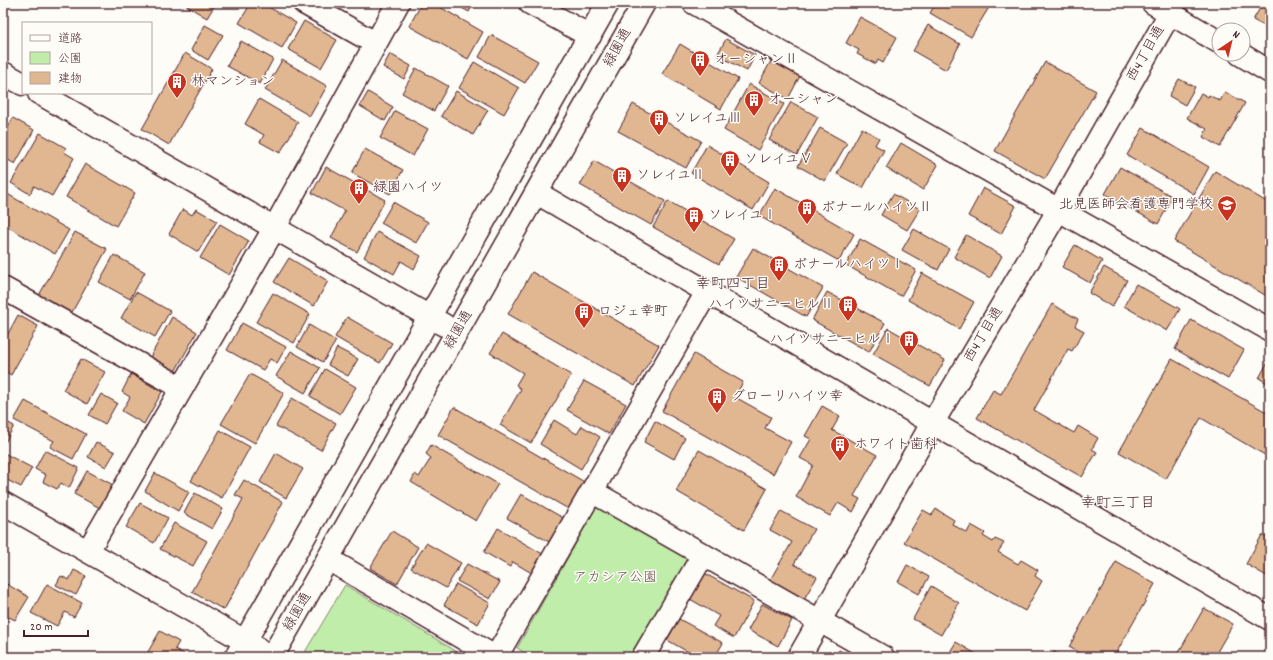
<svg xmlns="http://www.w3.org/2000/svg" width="1273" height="660" viewBox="0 0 1273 660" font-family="Dekko,'Klee One',sans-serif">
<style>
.green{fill:#c0edaa;stroke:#85866a}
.building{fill:#e0b791;stroke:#4a1f2b}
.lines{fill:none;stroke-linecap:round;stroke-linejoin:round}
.minor-casing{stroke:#4a1f2b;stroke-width:25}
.minor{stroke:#fdfcf7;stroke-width:22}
.labels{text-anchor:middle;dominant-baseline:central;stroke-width:3;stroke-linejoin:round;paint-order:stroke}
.street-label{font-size:14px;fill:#4a1f2b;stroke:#fdfcf7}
.poi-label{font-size:14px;fill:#4a1f2b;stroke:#fdfcf7;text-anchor:start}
.park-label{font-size:14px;fill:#68524b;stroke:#fdfcf7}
.neighbourhood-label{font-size:15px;fill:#4a1f2b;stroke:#fdfcf7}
</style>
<rect width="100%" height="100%" fill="#fdfcf7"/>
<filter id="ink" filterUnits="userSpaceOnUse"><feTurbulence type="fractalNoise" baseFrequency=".025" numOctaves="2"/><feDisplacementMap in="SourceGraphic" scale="8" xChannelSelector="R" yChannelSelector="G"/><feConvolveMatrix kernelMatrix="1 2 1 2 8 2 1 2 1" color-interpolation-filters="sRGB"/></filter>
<g filter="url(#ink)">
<g class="green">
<polygon points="599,502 690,555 629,657 531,657 517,648"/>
<polygon points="345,585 466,657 302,657"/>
</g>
<g class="building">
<polygon points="182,3 216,3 207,18"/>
<polygon points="251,3 262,3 296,23 282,48 239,23"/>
<polygon points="422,3 433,3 483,32 468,59 409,26"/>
<polygon points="453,3 474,3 469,12"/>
<polygon points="936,3 990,3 991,4 971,37 930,13"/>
<polygon points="1263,3 1270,3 1270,29 1253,20"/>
<polygon points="860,17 897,37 883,63 878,60 876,64 857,54 859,50 846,43"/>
<polygon points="304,21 337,40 321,68 288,49"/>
<polygon points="205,25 223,35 208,60 191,50"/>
<polygon points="928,25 960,44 946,70 913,51"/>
<polygon points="491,35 538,61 525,83 479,57"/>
<polygon points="726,39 755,55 747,71 717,55"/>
<polygon points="241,41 273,59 260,84 227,66"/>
<polygon points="680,44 738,79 721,109 662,74"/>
<polygon points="185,53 212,69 169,145 142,129"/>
<polygon points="390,54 411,66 404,79 383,67"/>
<polygon points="282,60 327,86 310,116 265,90"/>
<polygon points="771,61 800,76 788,99 759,83"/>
<polygon points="474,62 519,88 504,114 459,88"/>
<polygon points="1045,62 1096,91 1045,179 995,151"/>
<polygon points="416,68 448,86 434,111 402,93"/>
<polygon points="1179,79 1195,87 1185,105 1169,96"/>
<polygon points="749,84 784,104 758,150 724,130"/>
<polygon points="456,91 488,110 473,135 441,116"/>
<polygon points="368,92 393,107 385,121 360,106"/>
<polygon points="1225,92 1245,103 1220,147 1203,137 1207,129 1187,118 1201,93 1208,97 1209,95 1220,101"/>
<polygon points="259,99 298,122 280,153 260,142 264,135 245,124"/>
<polygon points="791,102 818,117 797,155 769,140"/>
<polygon points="633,104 701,141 686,168 618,131"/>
<polygon points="395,111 428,129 413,156 380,138"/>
<polygon points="13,118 34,130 15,164 3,157 3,136"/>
<polygon points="820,128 847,143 825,181 798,166"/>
<polygon points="862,128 879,138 875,145 884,150 863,188 837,174"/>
<polygon points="1143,128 1209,167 1194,194 1127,155"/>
<polygon points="40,133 66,148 64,152 74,158 52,196 34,186 30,194 11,183"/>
<polygon points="901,143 938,165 923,190 886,168"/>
<polygon points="707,145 769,182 753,210 691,173"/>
<polygon points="365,149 403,170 390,194 352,173"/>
<polygon points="594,161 665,201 651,225 580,185"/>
<polygon points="85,164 135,193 116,226 66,197"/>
<polygon points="326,167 385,200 357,252 331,238 345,211 312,193"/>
<polygon points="1120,167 1173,197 1158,224 1105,194"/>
<polygon points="1215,171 1270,204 1270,298 1174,241"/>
<polygon points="775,188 854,234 839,261 759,216"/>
<polygon points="983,188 1016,206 1001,234 968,216"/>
<polygon points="4,192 69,230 55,254 3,224"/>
<polygon points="893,194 920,209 907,230 881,215"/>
<polygon points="668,201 734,239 719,264 653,227"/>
<polygon points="393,202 428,222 416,243 381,223"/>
<polygon points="183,209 192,215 196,209 217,221 198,252 169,234"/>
<polygon points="220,224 249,241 229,275 200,258"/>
<polygon points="914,229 949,249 938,270 902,250"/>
<polygon points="75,232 107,249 71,314 38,297"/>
<polygon points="377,232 421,256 414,269 401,261 394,274 364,257"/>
<polygon points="966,235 1002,256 990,278 954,257"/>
<polygon points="860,239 916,270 901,296 846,265"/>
<polygon points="1075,245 1102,261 1090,283 1062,267"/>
<polygon points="753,248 823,288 806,317 736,277"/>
<polygon points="114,255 145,272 130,299 99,282"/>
<polygon points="289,258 328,281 314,306 274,282"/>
<polygon points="1104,267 1127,280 1112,307 1089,293"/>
<polygon points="532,272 659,345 635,386 508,314"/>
<polygon points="922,273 974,302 959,329 908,300"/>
<polygon points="1136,284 1180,309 1167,331 1124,306"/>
<polygon points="136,292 170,311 155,337 121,318"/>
<polygon points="827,292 885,323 869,352 812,320"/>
<polygon points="273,293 310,314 294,343 256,322"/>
<polygon points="1052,304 1078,319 1075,326 1084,331 1072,351 1068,349 1034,410 1074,433 1078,426 1098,438 1092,449 1097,452 1082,477 977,418 993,390 1001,394"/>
<polygon points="18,315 38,326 11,375 3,370 3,343"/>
<polygon points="172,317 197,332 173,375 148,361"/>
<polygon points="347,317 392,343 380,363 335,337"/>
<polygon points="1191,320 1244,350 1228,379 1175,349"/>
<polygon points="242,323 286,347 277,363 270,359 263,370 227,350"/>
<polygon points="309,325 336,341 323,362 297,347"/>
<polygon points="888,328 945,360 930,386 873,354"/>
<polygon points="502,334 571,375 531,443 500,425 521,389 516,385 523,373 490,353"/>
<polygon points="337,348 358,359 348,376 328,365"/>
<polygon points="291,351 320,368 305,393 276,376"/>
<polygon points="694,354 743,382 735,397 771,417 765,428 791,442 773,474 662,411"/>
<polygon points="1270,358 1270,385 1259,378"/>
<polygon points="81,359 105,372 87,404 63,390"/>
<polygon points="1172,359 1270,414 1270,458 1201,418 1166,479 1119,452"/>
<polygon points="325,369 356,387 340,414 310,396"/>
<polygon points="131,374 162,392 144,424 122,411 130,397 122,392"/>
<polygon points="250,374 284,393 255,443 221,424"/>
<polygon points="584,381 626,404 609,434 567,410"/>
<polygon points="101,394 117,403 105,424 89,415"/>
<polygon points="292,398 336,423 321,450 276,426"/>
<polygon points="25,401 86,434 73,459 50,447 54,441 14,420"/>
<polygon points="822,406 840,416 832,430 877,455 854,496 860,499 853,512 838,503 830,516 796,497 813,465 800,458 811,439 805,436"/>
<polygon points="454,407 588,484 572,511 438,435"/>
<polygon points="3,420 14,426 3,446"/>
<polygon points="554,420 577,434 582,426 600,437 581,469 540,444"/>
<polygon points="655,421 685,438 674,459 644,442"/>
<polygon points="220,430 250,447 222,498 191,481"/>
<polygon points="96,442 115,452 106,467 88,457"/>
<polygon points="431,445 498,484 476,521 411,482 415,474 419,477 431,458 426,454"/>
<polygon points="45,450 79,468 69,488 61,483 57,489 43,482 46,475 35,469"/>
<polygon points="699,450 767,489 744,530 676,491"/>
<polygon points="4,453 32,468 21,487 3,478"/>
<polygon points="276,453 303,469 286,498 260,482"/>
<polygon points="87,471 115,486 102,509 74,494"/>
<polygon points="155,473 189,492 178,511 145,491"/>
<polygon points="244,480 283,502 224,610 192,592 243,499 235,495"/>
<polygon points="195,493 223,509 212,529 184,513"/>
<polygon points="521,494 565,519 551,543 507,518"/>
<polygon points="140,503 168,518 154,543 126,527"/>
<polygon points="936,509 954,520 952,524 967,533 971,525 985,533 983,536 993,542 995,539 1004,543 998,552 1018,564 1021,560 1038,570 1035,576 1042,581 1025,611 904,542 923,510 932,515"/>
<polygon points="781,511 814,529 794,564 817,577 804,599 770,580 792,542 770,530"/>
<polygon points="174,523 207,541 193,566 160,549"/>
<polygon points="498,528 546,556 535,575 513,562 510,567 484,552"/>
<polygon points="392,531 418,547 397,584 370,568"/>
<polygon points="1262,535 1270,539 1270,578 1246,564"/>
<polygon points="426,543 461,563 446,588 411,568"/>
<polygon points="1116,562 1155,584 1114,657 1087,657 1069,647"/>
<polygon points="467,564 500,582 490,599 457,581"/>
<polygon points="907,565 929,577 919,594 898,582"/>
<polygon points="74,570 86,576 76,595 56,585 61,576 69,580"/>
<polygon points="704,573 754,601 734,638 713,626 719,616 690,599"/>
<polygon points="3,582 29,597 15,620 9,617 4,626"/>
<polygon points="47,584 82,603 74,617 65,612 57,626 31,613"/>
<polygon points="456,584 490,603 478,624 444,605"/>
<polygon points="931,586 959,603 941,635 913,619"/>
<polygon points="762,604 792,620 778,646 748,630"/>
<polygon points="1204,608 1233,624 1214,657 1176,657"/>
<polygon points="679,619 723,643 715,657 697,657 667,640"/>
<polygon points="160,631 179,642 175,649 189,657 145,657"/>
<polygon points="956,642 981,657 947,657"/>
<polygon points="839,650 851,657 835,657"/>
<polygon points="1054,652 1064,657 1052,657"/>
<polygon points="732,653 739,657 730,657"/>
</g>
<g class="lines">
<g class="minor-casing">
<g id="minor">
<polyline points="304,3 375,43"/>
<polyline points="530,3 590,36"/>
<polyline points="694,3 1270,330"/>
<polyline points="1153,3 1219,42"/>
<polyline points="1240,54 1270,72"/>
<polyline points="3,73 23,84"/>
<polyline points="39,93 444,325"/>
<polyline points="537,193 1270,619"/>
<polyline points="3,288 182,388"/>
<polyline points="593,492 883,657"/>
<polyline points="3,503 257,648"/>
<polyline points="88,551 275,227 398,3"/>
<polyline points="328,559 495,657"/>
<polyline points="236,657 608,3"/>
<polyline points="272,657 644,3"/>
<polyline points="496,657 707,292"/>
<polyline points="643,657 703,555"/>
<polyline points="799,657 933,422 1059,209 1170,13 1173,3"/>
</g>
</g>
<use href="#minor" class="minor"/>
</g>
</g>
<defs>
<g id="building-pin" transform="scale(1)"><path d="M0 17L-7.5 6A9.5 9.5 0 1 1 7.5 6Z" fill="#c8321e" stroke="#fdfcf7"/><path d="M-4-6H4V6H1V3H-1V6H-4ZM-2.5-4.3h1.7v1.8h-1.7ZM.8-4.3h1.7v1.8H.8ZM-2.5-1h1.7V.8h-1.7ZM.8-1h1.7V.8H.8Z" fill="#fff"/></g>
<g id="university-pin" transform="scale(1)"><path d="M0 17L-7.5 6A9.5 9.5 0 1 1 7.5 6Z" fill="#c8321e" stroke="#fdfcf7"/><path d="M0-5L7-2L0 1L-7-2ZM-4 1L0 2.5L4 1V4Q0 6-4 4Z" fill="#fff"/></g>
</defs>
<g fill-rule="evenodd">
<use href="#building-pin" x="700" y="60"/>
<use href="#building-pin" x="177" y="82"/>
<use href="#building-pin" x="754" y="100"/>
<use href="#building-pin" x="659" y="119"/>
<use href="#building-pin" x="730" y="160"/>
<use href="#building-pin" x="622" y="176"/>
<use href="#building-pin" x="359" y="188"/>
<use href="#university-pin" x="1227" y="205"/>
<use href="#building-pin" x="807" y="208"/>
<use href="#building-pin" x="694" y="216"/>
<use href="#building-pin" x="779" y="265"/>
<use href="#building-pin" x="848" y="305"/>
<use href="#building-pin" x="584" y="312"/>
<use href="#building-pin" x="909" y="340"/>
<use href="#building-pin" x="717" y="397"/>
<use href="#building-pin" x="840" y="445"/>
</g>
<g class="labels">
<g class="street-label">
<text transform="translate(618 48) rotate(-61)">緑園通</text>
<text transform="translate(1146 54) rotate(-60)">西4丁目通</text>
<text transform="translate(459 330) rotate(-60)">緑園通</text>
<text transform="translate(984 335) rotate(-59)">西4丁目通</text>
<text transform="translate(298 612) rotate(-60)">緑園通</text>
</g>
<g class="poi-label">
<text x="714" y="60">オーシャンⅡ</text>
<text x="191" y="82">林マンション</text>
<text x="768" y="100">オーシャン</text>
<text x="673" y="119">ソレイユⅢ</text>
<text x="744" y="160">ソレイユⅤ</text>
<text x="636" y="176">ソレイユⅡ</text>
<text x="373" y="188">緑園ハイツ</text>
<text x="1213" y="205" text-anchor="end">北見医師会看護専門学校</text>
<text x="821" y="208">ボナールハイツⅡ</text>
<text x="708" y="216">ソレイユⅠ</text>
<text x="793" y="265">ボナールハイツⅠ</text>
<text x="834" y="305" text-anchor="end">ハイツサニーヒルⅡ</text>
<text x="598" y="312">ロジェ幸町</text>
<text x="895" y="340" text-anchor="end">ハイツサニーヒルⅠ</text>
<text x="731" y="397">グローリハイツ幸</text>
<text x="854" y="445">ホワイト歯科</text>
</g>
<g class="park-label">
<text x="615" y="578">アカシア公園</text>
</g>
<g class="neighbourhood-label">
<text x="733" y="285">幸町四丁目</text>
<text x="1118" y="504">幸町三丁目</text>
</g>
</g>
<rect width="1273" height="660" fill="none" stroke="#fdfcf7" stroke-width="16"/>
<rect x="8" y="8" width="1257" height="644" fill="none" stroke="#4a1f2b" stroke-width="1.5" filter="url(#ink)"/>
<rect x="22" y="22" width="130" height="72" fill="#fdfcf7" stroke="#b5a4a5"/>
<rect x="30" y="35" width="20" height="6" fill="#fdfcf7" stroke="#b5a4a5"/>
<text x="58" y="42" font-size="12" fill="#4a1f2b">道路</text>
<rect x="30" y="52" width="20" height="12" fill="#c0edaa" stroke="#b5a4a5"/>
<text x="58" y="62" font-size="12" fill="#4a1f2b">公園</text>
<rect x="30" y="72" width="20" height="12" fill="#e0b791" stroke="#b5a4a5"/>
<text x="58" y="82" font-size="12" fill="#4a1f2b">建物</text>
<g transform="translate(1231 42) rotate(35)"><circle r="19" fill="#fdfcf7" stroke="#b5a4a5"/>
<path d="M0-3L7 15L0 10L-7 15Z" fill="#c8321e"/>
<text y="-6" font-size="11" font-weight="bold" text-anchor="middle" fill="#4a1f2b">N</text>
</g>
<path d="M24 630v6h64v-6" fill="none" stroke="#4a1f2b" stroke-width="2"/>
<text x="30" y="630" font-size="12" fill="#4a1f2b" stroke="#fdfcf7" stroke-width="3" paint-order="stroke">20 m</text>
</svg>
